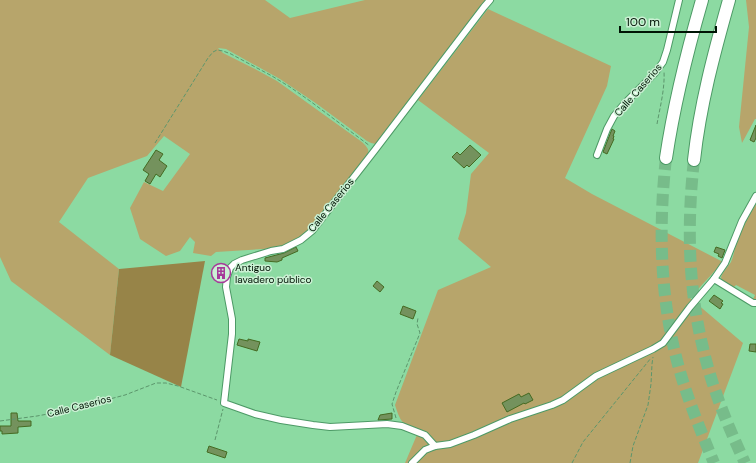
<svg xmlns="http://www.w3.org/2000/svg" width="756" height="463" viewBox="0 0 756 463" font-family="'DM Sans',sans-serif">
<style>
.green{fill:#b7a56b}
.forest{fill:#978448}
.building{fill:#74925d;stroke:#456a22}
.lines{fill:none;stroke-linecap:round;stroke-linejoin:round}
.highway-tunnel{stroke:#77bc8a;stroke-width:12;stroke-dasharray:12 6;stroke-linecap:butt}
.street-casing{stroke:#4d9a66;stroke-width:8}
.highway-casing{stroke:#4d9a66;stroke-width:14}
.path{stroke:#5c966c;stroke-width:1;stroke-dasharray:4 2;stroke-linecap:butt}
.street{stroke:#fff;stroke-width:6}
.highway{stroke:#fff;stroke-width:12}
.labels{text-anchor:middle;dominant-baseline:central;stroke-width:3;stroke-linejoin:round;paint-order:stroke}
.street-label{font-size:10px;fill:#001405;stroke:#cbf1d4}
.poi-label{font-size:10px;fill:#001405;stroke:#cbf1d4;text-anchor:start}
</style>
<rect width="100%" height="100%" fill="#8cdaa2"/>
<g class="green">
<path d="M0,0H265L290,18L365,0H487L480,6L446,53L381,139L376,144L371,143L367,141L317,104L280,79L226,49L218,48L223,53L255,69L277,81L362,142C369,149 370,150 366,159L309,231L294,242L278,248L216,252L211,256L193,253L195,242L190,237L180,251L166,256L140,239L130,208L144,182L163,191L190,154L164,136L147,156L88,178L59,222L119,269L110,355L11,281L0,257Z"/>
<polygon points="746,0 756,0 756,119 755,119 742,143 739,127 749,27"/>
<path d="M488,9L611,66L607,86L565,178L592,194L723,262L690,298L743,343L698,463H405L419,430C401,423 401,423 395,405L438,290L491,267L458,239L466,213L471,174L489,153L418,100Z"/>
<path d="M756,204V300L753,299L755,295L736,285L734,287C731,285 722,282 721,278C721,274 729,265 731,262C734,255 735,247 737,240C742,228 749,216 756,204Z"/>
</g>
<polygon class="forest" points="205,261 181,387 110,355 119,269"/>
<g class="building">
<polygon points="756,125 756,138 754,142 750,140"/>
<polygon points="612,129 615,131 613,136 614,136 613,139 614,139 607,154 603,152"/>
<polygon points="470,145 481,155 469,167 467,165 464,168 452,157 457,152 460,155"/>
<polygon points="156,150 163,154 159,160 167,166 160,177 156,174 150,184 145,181 149,174 143,170"/>
<polygon points="296,247 298,251 282,258 282,260 277,262 265,261 265,258 284,253"/>
<polygon points="716,247 725,250 722,258 718,256 719,254 714,252"/>
<polygon points="377,281 384,287 380,292 373,286"/>
<polygon points="714,295 723,301 721,303 723,304 720,309 709,301"/>
<polygon points="403,306 416,311 413,319 400,314"/>
<polygon points="239,339 248,341 248,339 260,342 257,351 237,345"/>
<polygon points="750,344 756,344 756,352 749,351"/>
<polygon points="529,393 533,400 525,404 524,403 507,412 502,403 519,394 521,397"/>
<polygon points="11,413 17,413 18,421 31,421 31,426 18,427 18,433 2,434 2,431 0,431 0,426 11,426"/>
<polygon points="392,413 392,419 378,420 380,415"/>
<polygon points="209,446 227,452 225,458 207,452"/>
</g>
<g class="lines">
<g class="highway-tunnel">
<path d="M666,158C658,230 660,305 681,375C690,405 702,434 714,463"/>
<path d="M694,160C687,223 688,287 703,348C712,388 728,426 745,463"/>
</g>
<g class="street-casing">
<g id="street">
<polyline points="597,155 607,129 614,116 625,103 655,73 663,62 667,50 679,0"/>
<polyline points="714,279 753,303 756,303"/>
<polyline points="435,446 425,435 402,426 387,424 330,427 313,425 281,420 255,414 224,403 232,334 232,319 226,287 227,277 230,268 234,264 242,260 271,251 283,249 301,240 312,231 375,150 484,7 490,0"/>
<polyline points="412,463 425,450 435,446 450,444 474,435 510,419 552,405 563,400 596,376 653,349 663,343 690,307 714,279 725,263 742,221 756,196"/>
</g>
</g>
<g class="highway-casing">
<g id="highway">
<path d="M666,158C674,104 687,52 702,0"/>
<path d="M694,160C700,105 714,53 729,0"/>
</g>
</g>
<g class="path">
<path d="M657,124C660,107 665,89 664,71"/>
<polyline points="155,143 208,58 213,52 217,50 223,51 231,54 272,76 290,87 310,101 370,146"/>
<polyline points="396,418 392,404 396,392 420,333 417,324 418,318"/>
<polyline points="0,421 37,416 64,411 125,395 156,383 166,383 178,386 217,400"/>
<polyline points="215,440 223,409"/>
<polyline points="572,463 583,442 651,358"/>
<polyline points="630,463 633,446 648,405 651,384 652,364 653,357"/>
</g>
<use href="#street" class="street"/>
<use href="#highway" class="highway"/>
</g>
<defs>
<g id="building-ring" transform="scale(1)"><circle r="9.5" fill="#cbf1d4" stroke="#a63a9a" stroke-width="1.5"/><path d="M-4-6H4V6H1V3H-1V6H-4ZM-2.5-4.3h1.7v1.8h-1.7ZM.8-4.3h1.7v1.8H.8ZM-2.5-1h1.7V.8h-1.7ZM.8-1h1.7V.8H.8Z" fill="#a63a9a"/></g>
</defs>
<g fill-rule="evenodd">
<use href="#building-ring" x="221" y="273"/>
</g>
<g class="labels">
<g class="street-label">
<text transform="translate(638 90) rotate(-49)">Calle Caserios</text>
<text transform="translate(331 205) rotate(-51)">Calle Caserios</text>
<text transform="translate(79 406) rotate(-14)">Calle Caserios</text>
</g>
<g class="poi-label">
<text x="235" y="267">Antiguo<tspan x="235" dy="12">lavadero público</tspan></text>
</g>
</g>
<path d="M620 26v6h96v-6" fill="none" stroke="#001405" stroke-width="2"/>
<text x="626" y="26" font-size="12" fill="#001405" stroke="#cbf1d4" stroke-width="3" paint-order="stroke">100 m</text>
</svg>
